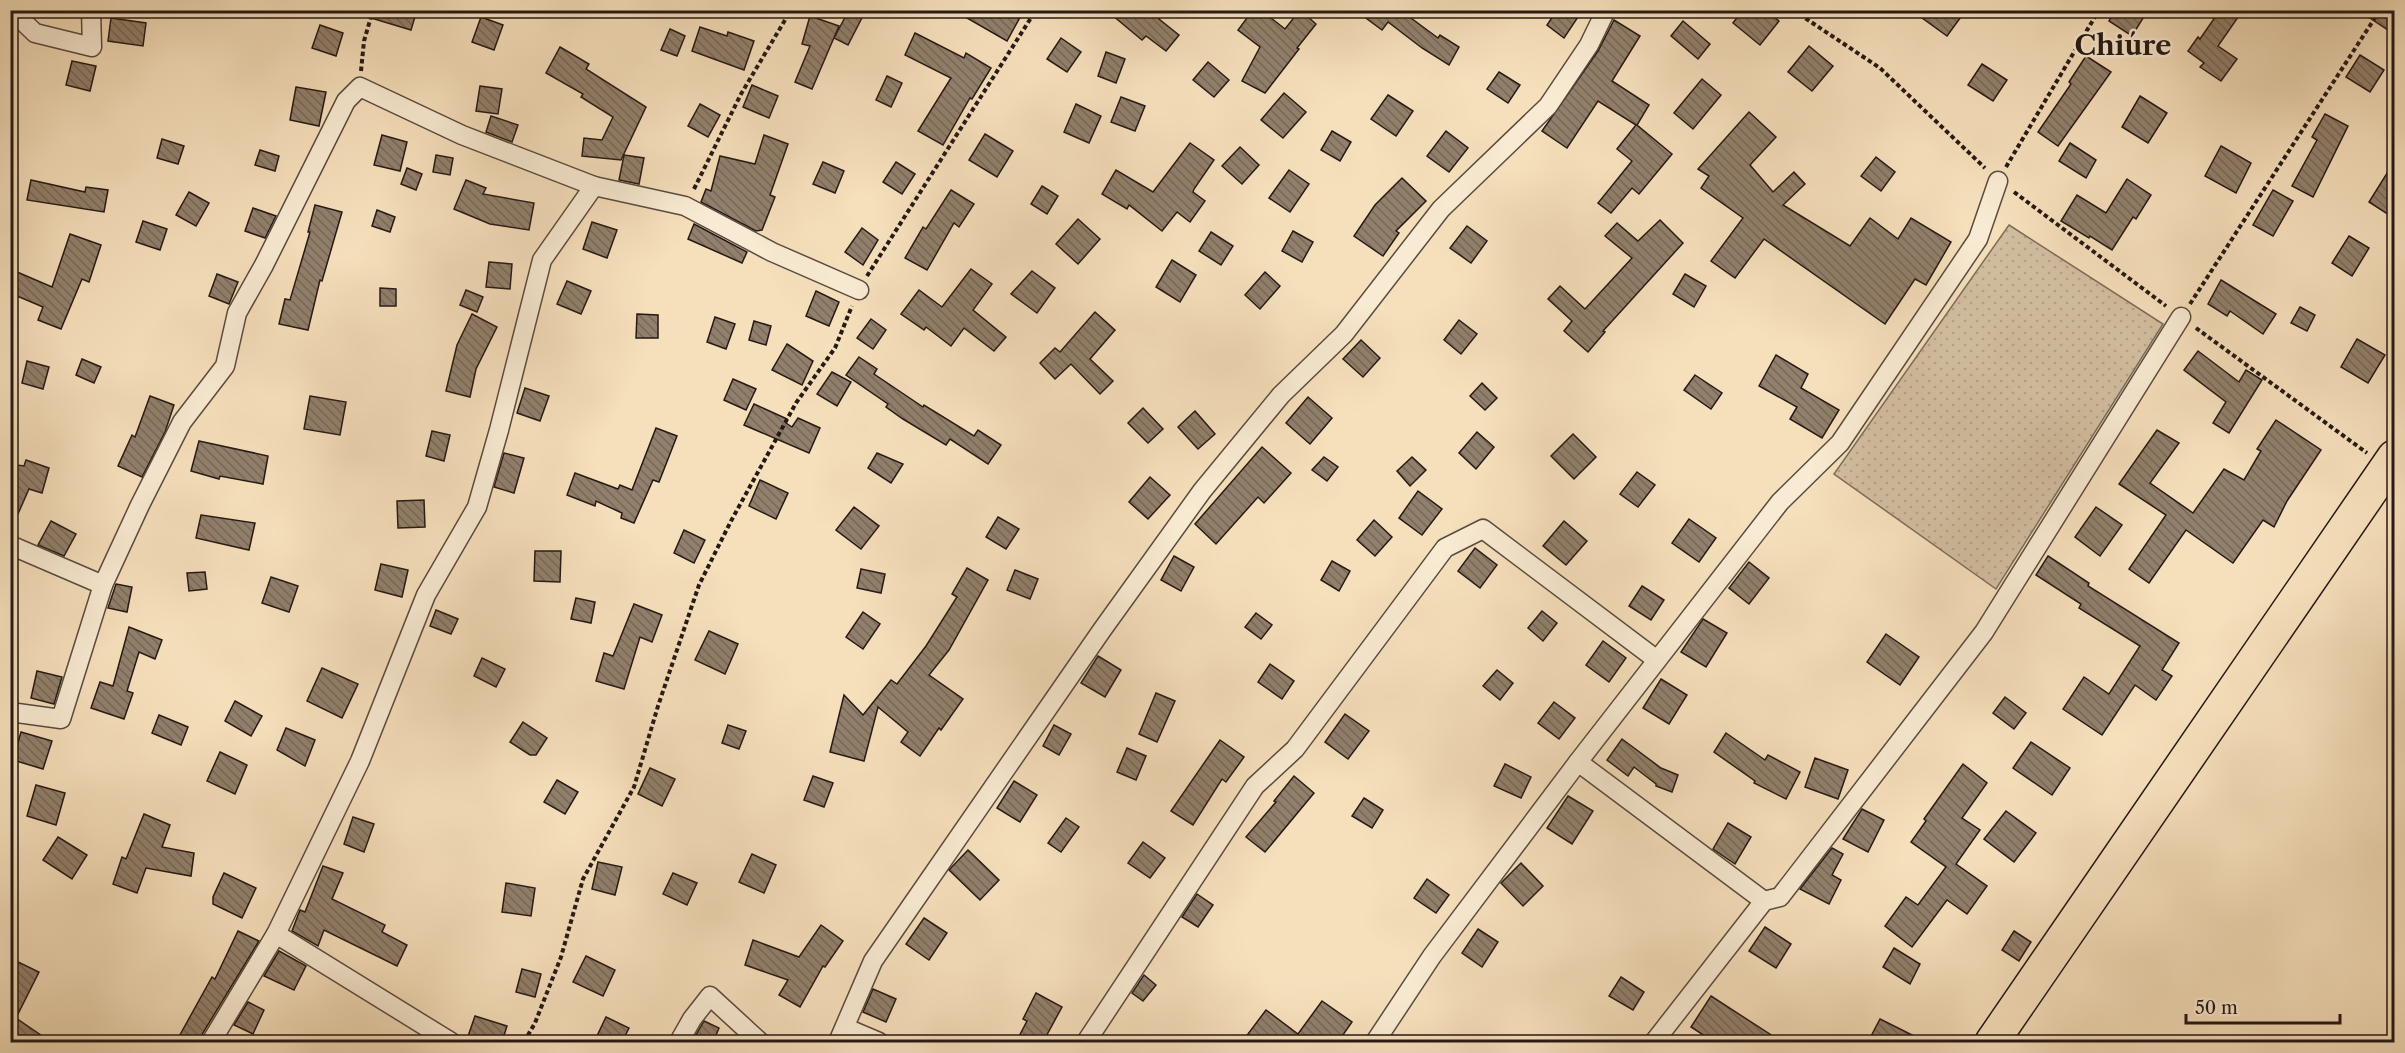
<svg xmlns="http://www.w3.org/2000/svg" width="2405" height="1053" viewBox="0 0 2405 1053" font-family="'Libre Caslon Text',serif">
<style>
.grass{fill:url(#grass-dots);stroke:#7c6c5a;stroke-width:1.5}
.building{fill:url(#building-back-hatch);stroke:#251915;stroke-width:1.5}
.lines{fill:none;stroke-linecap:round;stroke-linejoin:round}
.street-casing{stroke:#594b3f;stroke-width:21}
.highway-casing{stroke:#251915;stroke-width:36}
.path{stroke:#251915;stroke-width:4;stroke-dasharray:4.5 3;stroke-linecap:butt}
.street{stroke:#f9ebd3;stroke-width:18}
.highway{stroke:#f6e0bc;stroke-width:33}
.labels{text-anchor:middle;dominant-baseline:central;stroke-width:5;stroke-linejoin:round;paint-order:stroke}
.town-label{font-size:27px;font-weight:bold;fill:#251915;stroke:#f9ebd3}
</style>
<defs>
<pattern id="grass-dots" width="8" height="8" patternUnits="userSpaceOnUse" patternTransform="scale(1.5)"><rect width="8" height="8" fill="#d2bea0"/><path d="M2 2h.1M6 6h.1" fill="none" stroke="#b4a389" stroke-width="1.8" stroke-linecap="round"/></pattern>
<pattern id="building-back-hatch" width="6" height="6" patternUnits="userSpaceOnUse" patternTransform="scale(1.5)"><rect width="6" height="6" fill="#92806c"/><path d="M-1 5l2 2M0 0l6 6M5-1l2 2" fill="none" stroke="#776858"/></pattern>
</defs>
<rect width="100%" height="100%" fill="#f6e0bc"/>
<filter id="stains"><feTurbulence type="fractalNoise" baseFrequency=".00333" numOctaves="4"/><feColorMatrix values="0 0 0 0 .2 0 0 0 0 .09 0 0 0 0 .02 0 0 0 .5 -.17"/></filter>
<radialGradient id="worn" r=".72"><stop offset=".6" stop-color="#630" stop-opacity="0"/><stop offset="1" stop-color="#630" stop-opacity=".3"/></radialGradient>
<polygon class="grass" points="2009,225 2163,324 1996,589 1834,474"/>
<g class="building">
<polygon points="362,10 417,10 411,30 361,15"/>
<polygon points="849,10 866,10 848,45 834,38"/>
<polygon points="953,10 1024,10 1007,41"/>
<polygon points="1106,10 1165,10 1159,19 1179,35 1166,51 1146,36 1142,40"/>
<polygon points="1253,10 1261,10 1285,29 1300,10 1316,24 1297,48 1299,49 1265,93 1242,81 1260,47 1238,30"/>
<polygon points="1355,10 1400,10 1438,38 1440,35 1459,47 1449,65 1422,48 1388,22 1382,30"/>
<polygon points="1557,10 1569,10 1578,17 1564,38 1547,25"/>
<polygon points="1743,10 1765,10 1779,21 1760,45 1733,23"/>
<polygon points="1911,10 1966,10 1947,36"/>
<polygon points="2115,10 2148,10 2132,36 2109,21"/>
<polygon points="2220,10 2243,10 2218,46 2237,59 2221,81 2200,67 2204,63 2188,51 2198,37 2200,39"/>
<polygon points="2358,10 2394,10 2394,34"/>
<polygon points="810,16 839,26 812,89 795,82 810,46 802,44"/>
<polygon points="481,17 503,25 494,50 472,42"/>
<polygon points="111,18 146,23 143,46 108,41"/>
<polygon points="1614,20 1640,36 1612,81 1649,105 1637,125 1672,154 1639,194 1632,188 1611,213 1598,203 1632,161 1617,149 1636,125 1598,101 1567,148 1542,131 1598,51"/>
<polygon points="1683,21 1710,44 1698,59 1671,36"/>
<polygon points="320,25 343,33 336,56 312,48"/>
<polygon points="700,27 727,36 728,32 754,41 744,70 692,51"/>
<polygon points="670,29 685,36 677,56 661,50"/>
<polygon points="915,33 964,58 966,53 991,68 972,99 970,98 943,145 918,131 951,78 905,55"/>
<polygon points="1061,38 1081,52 1067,72 1047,59"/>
<polygon points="1809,46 1833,66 1812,91 1788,72"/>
<polygon points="560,47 589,64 586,69 646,107 621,160 582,156 584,138 602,140 613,117 581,97 583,94 546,73"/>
<polygon points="1106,52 1125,59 1116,83 1098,76"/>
<polygon points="2360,55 2384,70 2370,92 2346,77"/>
<polygon points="2086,56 2111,72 2058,146 2038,132 2071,84 2069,82"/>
<polygon points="72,61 96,66 90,91 66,85"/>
<polygon points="1208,62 1229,80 1214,97 1193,80"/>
<polygon points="1982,64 2007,80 1993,101 1968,85"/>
<polygon points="1499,72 1520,85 1508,103 1487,89"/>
<polygon points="887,76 902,83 891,107 876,100"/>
<polygon points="1702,79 1721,95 1693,129 1674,113"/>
<polygon points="752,85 778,96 769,118 743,107"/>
<polygon points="480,86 502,89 498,114 476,111"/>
<polygon points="296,87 326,92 319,126 290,120"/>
<polygon points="1284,93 1306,112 1283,138 1261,120"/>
<polygon points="1388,95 1413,111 1396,136 1371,119"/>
<polygon points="2140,96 2167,113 2148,143 2122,127"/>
<polygon points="1121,97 1145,106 1135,131 1111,122"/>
<polygon points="700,104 720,115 708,137 688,126"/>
<polygon points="1076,104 1101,116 1089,143 1064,132"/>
<polygon points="1749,112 1776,137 1750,165 1773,192 1794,172 1805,184 1783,205 1850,246 1870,218 1898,239 1911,218 1951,242 1926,285 1915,279 1885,324 1764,239 1735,278 1711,261 1743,218 1701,188 1709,176 1698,169"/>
<polygon points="2325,114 2348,126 2313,197 2292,186 2317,140 2312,137"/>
<polygon points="491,116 518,125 512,142 486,132"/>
<polygon points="1332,131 1351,142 1340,161 1321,150"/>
<polygon points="1446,131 1468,148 1449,172 1427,156"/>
<polygon points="985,134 1013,151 997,177 969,160"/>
<polygon points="382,135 407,142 400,171 374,165"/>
<polygon points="764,135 788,144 770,195 775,197 762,230 756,231 701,202 706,189 711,191 720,156 755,164"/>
<polygon points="162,139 184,146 178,164 157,158"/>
<polygon points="1190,143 1214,160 1194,189 1193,192 1205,201 1190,222 1177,212 1162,231 1129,205 1127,209 1102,194 1116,170 1153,192"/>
<polygon points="2070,143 2096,160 2086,178 2059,161"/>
<polygon points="2221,146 2251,163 2236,193 2205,176"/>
<polygon points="1240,147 1259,165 1242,184 1222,166"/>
<polygon points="260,150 279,156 275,171 255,165"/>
<polygon points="436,155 453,158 450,175 433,172"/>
<polygon points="624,155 644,158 639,184 619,180"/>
<polygon points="1876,157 1895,172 1881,191 1861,176"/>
<polygon points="823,162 844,171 835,193 813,184"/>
<polygon points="896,162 915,174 902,194 883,182"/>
<polygon points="2394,162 2394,205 2389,215 2369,202"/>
<polygon points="407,168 422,174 416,190 401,184"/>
<polygon points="1289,170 1309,184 1290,212 1269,198"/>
<polygon points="1402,178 1426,201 1396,231 1399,233 1383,256 1354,236 1375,205"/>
<polygon points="2127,179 2151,195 2136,219 2133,217 2112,250 2090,236 2089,238 2061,221 2077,195 2106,213"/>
<polygon points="31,180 85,192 86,187 108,190 104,212 27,200"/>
<polygon points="466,180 486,188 483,194 534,203 529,230 490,224 454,209"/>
<polygon points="1042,186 1058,196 1047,214 1031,204"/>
<polygon points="951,190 974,204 959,227 954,223 927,270 905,258 923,227 926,229"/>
<polygon points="2273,190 2293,201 2273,236 2253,225"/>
<polygon points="189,192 209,203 196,226 176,215"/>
<polygon points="315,205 342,212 322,281 320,280 308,330 279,324 285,299 290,300 310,232 308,232"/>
<polygon points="253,208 276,216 265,238 245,231"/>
<polygon points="377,210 395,217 390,232 372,226"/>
<polygon points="1078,219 1100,239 1078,264 1056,244"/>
<polygon points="1660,220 1683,243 1603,331 1605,332 1588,352 1564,331 1572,321 1548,299 1560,286 1585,309 1632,258 1605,236 1617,223 1638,241"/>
<polygon points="143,221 167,229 160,250 136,242"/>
<polygon points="592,222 617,230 607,258 583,249"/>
<polygon points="694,224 747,252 742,263 688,239"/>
<polygon points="1467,226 1487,241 1471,263 1450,248"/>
<polygon points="862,228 878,240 863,265 845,252"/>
<polygon points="1293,231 1313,242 1302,262 1282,251"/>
<polygon points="1211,232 1233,246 1221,265 1199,251"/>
<polygon points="70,234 101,245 89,282 82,279 61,329 38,320 43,307 10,293 10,269 52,287"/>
<polygon points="2349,236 2369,248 2352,276 2332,263"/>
<polygon points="1172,260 1196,275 1180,302 1156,287"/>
<polygon points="489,262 512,264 510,289 486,287"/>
<polygon points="971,269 992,284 973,310 1006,337 994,351 964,328 951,346 926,327 924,330 901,314 919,290 942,307"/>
<polygon points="1032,271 1055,288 1037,313 1011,294"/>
<polygon points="1265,272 1280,286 1260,309 1245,295"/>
<polygon points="217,274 238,282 229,304 209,296"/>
<polygon points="1685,274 1706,286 1694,307 1673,294"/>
<polygon points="2221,280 2276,314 2263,334 2230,311 2227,316 2208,304"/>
<polygon points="567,281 591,291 581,314 557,304"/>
<polygon points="380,288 396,289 396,306 380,306"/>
<polygon points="466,290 483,297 477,312 460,305"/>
<polygon points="816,291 839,302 829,326 806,316"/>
<polygon points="2300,307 2315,315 2307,331 2291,323"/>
<polygon points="1095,312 1115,330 1090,359 1113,381 1100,394 1071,364 1055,379 1040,363 1055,348 1060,352"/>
<polygon points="472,314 497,327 476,369 470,397 446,391 457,345"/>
<polygon points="637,314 658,315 658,338 636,338"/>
<polygon points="715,317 735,324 726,349 707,342"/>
<polygon points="871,319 886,330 873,349 857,338"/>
<polygon points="1459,320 1477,334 1461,354 1444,340"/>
<polygon points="754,321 771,326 766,345 749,340"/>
<polygon points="2357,339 2385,355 2368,383 2341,367"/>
<polygon points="1361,340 1380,358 1363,377 1343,359"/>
<polygon points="787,344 813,361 802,385 772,370"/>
<polygon points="2198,351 2239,382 2246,370 2262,380 2229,433 2213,423 2226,402 2184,370"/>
<polygon points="1776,355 1808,374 1801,388 1839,410 1822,438 1790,419 1797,407 1759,386"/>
<polygon points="859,357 877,369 874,374 923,407 924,405 974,436 978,430 1001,445 988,464 950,439 946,445 903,419 886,407 888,404 846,375"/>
<polygon points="82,359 101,367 94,383 76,375"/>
<polygon points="27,361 49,367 43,389 22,383"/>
<polygon points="832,372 851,382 837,406 817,394"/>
<polygon points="1695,375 1722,393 1711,409 1684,390"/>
<polygon points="733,379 756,389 746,410 724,400"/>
<polygon points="1482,383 1497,398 1485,410 1470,396"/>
<polygon points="525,388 549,396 540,421 517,413"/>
<polygon points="150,396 174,405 165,432 142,477 118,466 132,435 135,437"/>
<polygon points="310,396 346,402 340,435 304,429"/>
<polygon points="1308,397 1332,418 1310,444 1286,423"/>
<polygon points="754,404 787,419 786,423 792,427 798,418 820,428 809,453 744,425"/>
<polygon points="1143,408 1163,429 1148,443 1128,423"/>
<polygon points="1195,411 1215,434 1198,449 1178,427"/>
<polygon points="2276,420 2321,450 2287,501 2274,527 2263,520 2233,563 2186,530 2149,583 2129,569 2166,515 2119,484 2157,430 2179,443 2150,483 2193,513 2224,469 2244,480 2261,451 2257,449"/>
<polygon points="656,428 677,436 659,482 653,480 634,523 621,518 622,513 596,501 595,506 567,495 575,473 618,489 620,485 632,490"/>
<polygon points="432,431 450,435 444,461 426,456"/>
<polygon points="1477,432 1494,447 1476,469 1459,453"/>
<polygon points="1573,434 1596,457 1574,479 1551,456"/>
<polygon points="199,441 268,456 263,484 220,476 219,479 191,471"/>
<polygon points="1262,447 1291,473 1264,503 1258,497 1216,544 1195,524"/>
<polygon points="504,453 524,458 514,493 494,487"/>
<polygon points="877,453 903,464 891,483 868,468"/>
<polygon points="1324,457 1338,467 1327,481 1312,470"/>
<polygon points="1412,457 1426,470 1410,486 1397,471"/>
<polygon points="26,460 49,468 42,493 29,489 10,532 10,464 24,466"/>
<polygon points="1637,472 1655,485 1638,507 1620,494"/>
<polygon points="1150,477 1170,495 1148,519 1129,502"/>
<polygon points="760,480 788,493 776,519 749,506"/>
<polygon points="1418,491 1442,509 1422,535 1399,518"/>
<polygon points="424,500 425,527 398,528 397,501"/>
<polygon points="854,507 879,526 861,549 836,530"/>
<polygon points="2096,507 2122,525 2100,556 2075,537"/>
<polygon points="201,515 255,523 249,550 196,538"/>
<polygon points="998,517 1019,529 1006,549 986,537"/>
<polygon points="1689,519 1716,538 1699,562 1672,543"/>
<polygon points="1374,520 1392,537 1375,556 1357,540"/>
<polygon points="51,521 76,534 64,556 38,545"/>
<polygon points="1564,521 1587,541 1566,565 1543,546"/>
<polygon points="684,530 705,540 694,563 674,553"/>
<polygon points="1475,548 1497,565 1480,588 1458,571"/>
<polygon points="535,551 561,551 560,582 534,581"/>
<polygon points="1174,556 1194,567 1181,591 1161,580"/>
<polygon points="2048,556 2089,583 2088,586 2179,643 2162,670 2172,676 2156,700 2135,685 2102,735 2063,709 2084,677 2109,694 2140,646 2079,608 2081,604 2036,575"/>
<polygon points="1332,561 1350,571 1339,591 1321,580"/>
<polygon points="1749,562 1769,578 1749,604 1729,588"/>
<polygon points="381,564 408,570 402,597 375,590"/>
<polygon points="967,568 988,580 949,650 929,675 963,699 941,730 939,728 920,756 901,742 908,732 878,707 864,761 830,752 844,695 863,715 891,680 897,684 926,646 957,597 952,594"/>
<polygon points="861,569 885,574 881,593 857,588"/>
<polygon points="1015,570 1038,579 1030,599 1007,590"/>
<polygon points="205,572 207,589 189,591 187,573"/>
<polygon points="271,577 298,586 289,612 262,603"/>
<polygon points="116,584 132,587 127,612 108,608"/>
<polygon points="1642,586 1664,600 1651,620 1629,606"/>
<polygon points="576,598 595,602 591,623 571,619"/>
<polygon points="634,604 662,615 652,642 640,637 624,689 596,681 604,653 613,656"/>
<polygon points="436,610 458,619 451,634 430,626"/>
<polygon points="1542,611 1557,623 1543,641 1528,628"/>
<polygon points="863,612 880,624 863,649 846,637"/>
<polygon points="1256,613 1272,625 1261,639 1245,627"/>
<polygon points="1703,619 1727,633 1706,667 1681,652"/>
<polygon points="129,627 162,640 155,659 139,652 127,691 133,693 124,719 91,708 100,682 113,686"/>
<polygon points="709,631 738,644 725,674 695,660"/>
<polygon points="1886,634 1919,657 1900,685 1867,662"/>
<polygon points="1603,641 1626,658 1609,682 1586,665"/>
<polygon points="1098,656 1121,670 1105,697 1081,683"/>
<polygon points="482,658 505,669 496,687 474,676"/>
<polygon points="1270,664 1294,681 1282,699 1258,682"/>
<polygon points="322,668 358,684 342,718 307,701"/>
<polygon points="1497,670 1513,683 1500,700 1483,686"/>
<polygon points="37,671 62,677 54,704 31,698"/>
<polygon points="1661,679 1687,695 1669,724 1643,708"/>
<polygon points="1156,693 1175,701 1157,742 1139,734"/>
<polygon points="2005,697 2026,713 2014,729 1993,713"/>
<polygon points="235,701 262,716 251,736 225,721"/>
<polygon points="1554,702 1575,718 1559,739 1538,723"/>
<polygon points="1345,714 1369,731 1348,759 1325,742"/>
<polygon points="159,715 188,727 181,745 152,733"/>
<polygon points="523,722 547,738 536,755 530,755 510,742"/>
<polygon points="728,725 746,731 739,749 722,743"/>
<polygon points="1054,725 1071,734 1059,755 1043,746"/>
<polygon points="286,728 315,740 305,766 277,750"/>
<polygon points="21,732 52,741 43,769 13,760"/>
<polygon points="1726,733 1765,760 1768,755 1800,772 1786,799 1754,783 1755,781 1714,752"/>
<polygon points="1622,739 1661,768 1678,775 1672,792 1656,786 1656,784 1634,767 1628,776 1607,760"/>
<polygon points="1220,740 1244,757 1226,782 1222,779 1193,825 1171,811"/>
<polygon points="2031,742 2070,768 2052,795 2013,768"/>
<polygon points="1127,748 1146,756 1136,780 1117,772"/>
<polygon points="220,752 247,765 235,794 207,781"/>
<polygon points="1815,758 1848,770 1838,799 1805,787"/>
<polygon points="1505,764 1531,777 1521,798 1494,786"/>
<polygon points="1963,764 1987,783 1962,818 1980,830 1956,864 1987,886 1967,914 1947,900 1912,947 1885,926 1906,897 1918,905 1946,867 1911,842 1926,821 1924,819"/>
<polygon points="650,768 675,779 662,806 638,794"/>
<polygon points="813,776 833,783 824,807 804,800"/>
<polygon points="1294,776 1314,793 1265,852 1246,837 1276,802 1274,801"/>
<polygon points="557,780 578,792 565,814 544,802"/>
<polygon points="1014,781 1037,795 1020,822 997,808"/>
<polygon points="36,785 65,793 56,825 27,816"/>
<polygon points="1568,796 1593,811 1572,844 1547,828"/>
<polygon points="1364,798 1383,810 1372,828 1352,816"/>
<polygon points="1862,809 1884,820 1868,852 1843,839"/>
<polygon points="2006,811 2036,833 2014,862 1984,839"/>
<polygon points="144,814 170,825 162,847 194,853 191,876 146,868 137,893 113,884 122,857 126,859"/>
<polygon points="353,817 374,824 364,852 344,844"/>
<polygon points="1066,818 1079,827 1061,852 1048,843"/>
<polygon points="1728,823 1751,837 1735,864 1713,849"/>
<polygon points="58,837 87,855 72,879 43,860"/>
<polygon points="1143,842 1165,858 1150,878 1128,863"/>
<polygon points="1832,848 1843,854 1832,875 1841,880 1829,904 1800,889"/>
<polygon points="968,850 999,880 980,900 949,870"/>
<polygon points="752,854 776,865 764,893 739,882"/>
<polygon points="598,862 622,867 615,895 592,889"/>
<polygon points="1521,863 1543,886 1523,906 1501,883"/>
<polygon points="323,866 343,873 332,899 385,925 382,932 407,945 397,966 324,930 318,946 292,931 300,910 305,912"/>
<polygon points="224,873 256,888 242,918 213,904 213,897"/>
<polygon points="673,873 697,883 687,905 663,894"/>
<polygon points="1427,879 1449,895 1436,913 1414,898"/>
<polygon points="506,883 535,888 531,916 502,912"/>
<polygon points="1197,894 1213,905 1198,927 1182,917"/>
<polygon points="924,918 947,933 929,960 906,944"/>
<polygon points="821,925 843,941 825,967 823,966 800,1007 779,995 788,980 745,965 753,940 799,957"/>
<polygon points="1765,927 1791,944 1776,968 1749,951"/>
<polygon points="1478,929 1498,942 1482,967 1462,953"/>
<polygon points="238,931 259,941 201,1036 200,1042 176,1042 212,977 215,979"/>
<polygon points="2014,931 2031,942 2019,961 2002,950"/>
<polygon points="1894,948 1920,964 1910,984 1883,967"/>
<polygon points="279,951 306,966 294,990 264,976"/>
<polygon points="586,956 615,970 603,996 573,982"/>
<polygon points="16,961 39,972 16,1018 51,1042 10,1042 10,972"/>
<polygon points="522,969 541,974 535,997 516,992"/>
<polygon points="1144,975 1156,985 1143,1001 1132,993"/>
<polygon points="1621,977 1644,992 1633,1010 1609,996"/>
<polygon points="873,989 896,999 886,1022 863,1012"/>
<polygon points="1036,993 1062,1007 1043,1042 1016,1042 1027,1021 1023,1019"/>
<polygon points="1711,996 1782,1042 1714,1042 1691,1027"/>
<polygon points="1322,1001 1352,1022 1338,1042 1242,1042 1266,1010 1298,1034"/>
<polygon points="248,1002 264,1010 253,1034 234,1025"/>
<polygon points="475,1016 507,1026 502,1042 466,1042"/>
<polygon points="606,1017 629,1028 622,1042 610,1042 597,1036"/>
<polygon points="1880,1019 1926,1042 1868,1042"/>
<polygon points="704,1021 719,1028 713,1042 692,1042"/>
</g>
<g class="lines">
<g class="street-casing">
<g id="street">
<polyline points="11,10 35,33 92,47 91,10"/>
<polyline points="10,545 103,585 140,505 182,422 225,366 237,313 264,265 346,101 360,87 462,135 594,186"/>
<polyline points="10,712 61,719 103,585"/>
<polyline points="1578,762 1764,901"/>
<polyline points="276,934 451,1042"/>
<polyline points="846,1028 879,1042"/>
<polyline points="211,1042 276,934 360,761 426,595 477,507 499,430 542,260 594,186 685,206 772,252 859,290"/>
<polyline points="679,1042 692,1019 710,996 760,1042"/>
<polyline points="838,1042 873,961 1102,630 1202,491 1281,395 1344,334 1441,209 1548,106 1589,45 1606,10"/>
<polyline points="1086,1042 1255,786 1295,749 1445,548 1483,529 1657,660"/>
<polyline points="1375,1042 1432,956 1578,762 1780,502 1840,443 1978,239 1998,181"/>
<polyline points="1654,1042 1764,901 1780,897 1984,632 2181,317"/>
</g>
</g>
<g class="highway-casing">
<polyline id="highway" points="1992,1042 2394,457"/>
</g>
<g class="path">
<polyline points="1793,10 1880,68 1985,168"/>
<polyline points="361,71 364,41 373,10"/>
<polyline points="2006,167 2099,10"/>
<polyline points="694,189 741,94 791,10"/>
<polyline points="2014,192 2166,306"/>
<polyline points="867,276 1036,10"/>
<polyline points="2190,304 2380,10"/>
<polyline points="2196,328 2367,453"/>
<polyline points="524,1042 535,1023 561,957 583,879 634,787 658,706 699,585 731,521 796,403 835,348 852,306"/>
</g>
<use href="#street" class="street"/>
<use href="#highway" class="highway"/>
</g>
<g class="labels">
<g class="town-label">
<text x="2123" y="45">Chiúre</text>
</g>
</g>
<rect width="2405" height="1053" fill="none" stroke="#f6e0bc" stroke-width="36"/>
<rect x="12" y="12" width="2381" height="1029" fill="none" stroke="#251915" stroke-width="3"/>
<rect x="18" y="18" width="2369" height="1017" fill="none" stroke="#251915" stroke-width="1.5"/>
<path d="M2186 1014v9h154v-9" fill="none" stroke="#251915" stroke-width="3"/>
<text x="2195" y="1014" font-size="18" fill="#251915" stroke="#f9ebd3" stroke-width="4.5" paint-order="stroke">50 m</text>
<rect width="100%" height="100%" filter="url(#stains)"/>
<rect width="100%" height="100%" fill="url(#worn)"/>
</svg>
